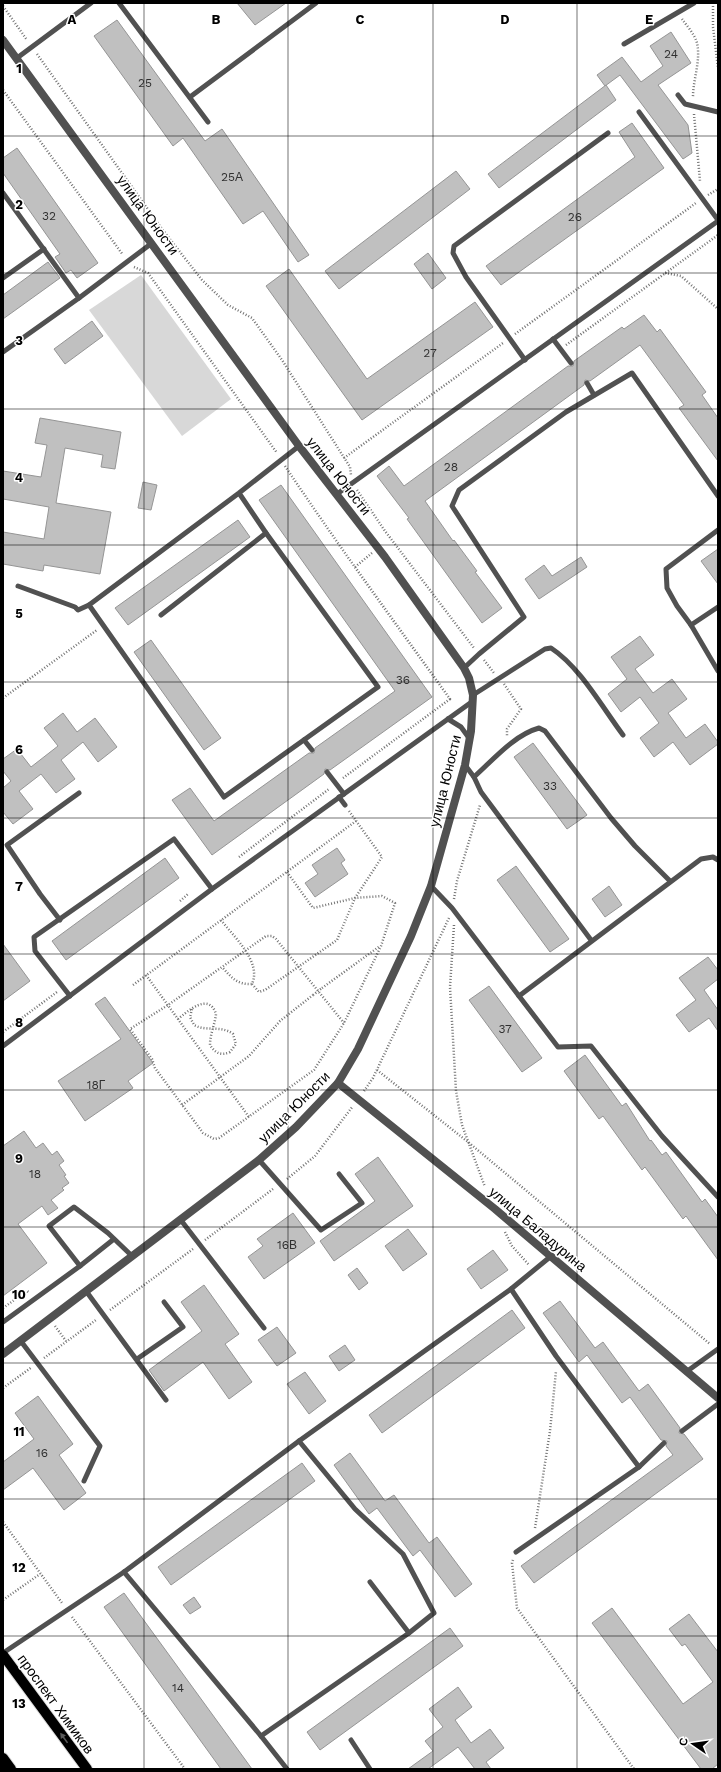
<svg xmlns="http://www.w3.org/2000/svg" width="721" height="1772" viewBox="0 0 721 1772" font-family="'Work Sans',sans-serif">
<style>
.green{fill:#d8d8d8}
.building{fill:#c0c0c0;stroke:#959595}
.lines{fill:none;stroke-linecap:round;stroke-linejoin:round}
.primary-casing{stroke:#dbdbdb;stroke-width:12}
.path{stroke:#737373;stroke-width:2.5;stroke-dasharray:1 2;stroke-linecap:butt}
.service{stroke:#515151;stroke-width:5}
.minor{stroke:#515151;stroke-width:8}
.tertiary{stroke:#515151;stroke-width:8}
.primary{stroke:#000;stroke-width:10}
.path-bridge{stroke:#737373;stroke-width:2.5;stroke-dasharray:1 2;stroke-linecap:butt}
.oneway{fill:#595959}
.grid{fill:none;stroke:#000;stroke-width:1;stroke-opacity:0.55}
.labels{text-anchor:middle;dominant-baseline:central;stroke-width:3;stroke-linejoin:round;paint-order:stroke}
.number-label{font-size:12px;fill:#303030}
.street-label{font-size:14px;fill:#000;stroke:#fff}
.grid-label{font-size:13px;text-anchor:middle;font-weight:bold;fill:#000;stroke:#fff;stroke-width:3;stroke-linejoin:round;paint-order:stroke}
</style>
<rect width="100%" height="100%" fill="#fff"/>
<polygon class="green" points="141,275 231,399 182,436 89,310"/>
<g class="building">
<polygon points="237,3 286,3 255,25"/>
<polygon points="117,20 205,141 222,129 309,255 298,262 263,211 243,224 183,138 173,146 94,36"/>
<polygon points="671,32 691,63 658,85 688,125 692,153 683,159 620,75 605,86 597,75 622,57 641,82 663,66 650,46"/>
<polygon points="606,85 616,100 499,188 488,174"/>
<polygon points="632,123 664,168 501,285 486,266 635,157 619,132"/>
<polygon points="17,148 98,263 77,278 71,270 66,273 55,257 60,254 3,173 3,158"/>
<polygon points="456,171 470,189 339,289 325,271"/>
<polygon points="428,253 446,278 432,289 414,264"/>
<polygon points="48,262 60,278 3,319 3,295"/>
<polygon points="289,269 367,379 475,302 493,327 362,420 266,286"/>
<polygon points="644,315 657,332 660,329 706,392 702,395 718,418 718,461 679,408 684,405 640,345 590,381 585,380 584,385 425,501 453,541 454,540 477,571 475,572 502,608 482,623 407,519 409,518 377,476 389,466 404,486 568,366 573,366 574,361 622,327 624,329"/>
<polygon points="92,321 103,336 65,364 54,349"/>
<polygon points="40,418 121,432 115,469 101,467 103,455 65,448 56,503 111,512 100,574 44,565 43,571 3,564 3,532 44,539 49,507 3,499 3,471 41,477 47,445 35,443"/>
<polygon points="143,482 157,485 151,510 138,508"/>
<polygon points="281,485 432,697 330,770 325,769 324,774 212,855 172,800 190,788 214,821 309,753 314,753 315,748 395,691 259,500"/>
<polygon points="238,520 250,537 128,625 115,608"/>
<polygon points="718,549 718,584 701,561"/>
<polygon points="581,557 587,567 539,599 525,579 544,565 552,576"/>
<polygon points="640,636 654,655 635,669 653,693 672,679 687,699 668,713 686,738 705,724 718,742 718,744 690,765 673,742 654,757 640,738 659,723 640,697 621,712 608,694 627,679 611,657"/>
<polygon points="151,640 221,738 204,750 134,652"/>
<polygon points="63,713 77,732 95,718 117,747 98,762 83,742 61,760 75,779 56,793 41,774 19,791 33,809 13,824 3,812 3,788 11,781 3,771 3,759 17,749 31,767 58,746 44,728"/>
<polygon points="533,743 587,815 567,829 514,757"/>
<polygon points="337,848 345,860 341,863 348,874 315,897 305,883 318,874 312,865"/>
<polygon points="165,858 179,878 66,960 52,941"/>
<polygon points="516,866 569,939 550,952 497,880"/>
<polygon points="609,886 622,905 605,917 592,899"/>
<polygon points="3,944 30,981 3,1001"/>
<polygon points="708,957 718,970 718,979 704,990 718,1010 718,1031 709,1018 689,1032 676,1015 696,1000 679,978"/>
<polygon points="489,986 542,1058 522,1072 469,1000"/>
<polygon points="105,997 153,1063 128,1081 133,1088 85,1121 58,1081 121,1039 95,1004"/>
<polygon points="585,1055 622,1106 626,1103 650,1141 651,1140 662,1155 666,1152 702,1202 705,1199 718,1217 718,1260 686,1216 683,1219 645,1167 642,1170 603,1116 599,1119 564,1071"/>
<polygon points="24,1131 36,1148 43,1143 52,1155 57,1151 64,1161 59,1165 66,1175 64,1176 69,1183 62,1188 64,1190 51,1200 58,1208 48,1215 42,1206 18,1224 47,1263 3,1296 3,1146"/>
<polygon points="378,1157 413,1206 334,1261 320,1241 375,1201 355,1174"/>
<polygon points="293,1213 315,1243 264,1279 248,1257 263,1246 257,1239"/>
<polygon points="408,1229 427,1254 403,1271 385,1246"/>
<polygon points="493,1250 508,1270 481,1289 467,1269"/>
<polygon points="357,1268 368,1283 359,1290 348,1275"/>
<polygon points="204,1285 239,1334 225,1344 252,1382 229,1399 203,1362 164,1391 149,1370 202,1331 181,1302"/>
<polygon points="560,1301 595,1348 603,1342 639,1391 648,1384 680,1428 679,1433 684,1434 703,1459 534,1583 521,1566 673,1455 666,1446 667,1441 661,1440 630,1397 622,1403 587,1355 579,1362 543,1313"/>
<polygon points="512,1310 525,1328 382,1433 369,1415"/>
<polygon points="277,1327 296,1353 277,1366 258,1340"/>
<polygon points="345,1345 355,1360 339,1371 329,1356"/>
<polygon points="305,1372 326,1401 309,1414 287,1384"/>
<polygon points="38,1396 73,1444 59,1455 86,1493 64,1510 33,1468 3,1490 3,1462 34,1439 15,1413"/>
<polygon points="350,1453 385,1501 394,1495 429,1543 437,1537 472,1584 455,1597 420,1550 413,1556 377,1508 369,1514 334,1465"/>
<polygon points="302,1463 315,1481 171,1585 158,1567"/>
<polygon points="124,1593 252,1769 221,1769 104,1607"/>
<polygon points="194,1597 201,1607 190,1614 183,1605"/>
<polygon points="612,1608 683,1704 713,1682 685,1644 682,1646 669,1629 689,1614 718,1652 718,1764 712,1769 701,1769 592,1623"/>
<polygon points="450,1628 463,1646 320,1750 307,1732"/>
<polygon points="458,1687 472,1707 455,1720 471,1743 490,1729 504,1748 486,1762 491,1769 475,1769 458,1747 428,1769 408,1769 433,1751 425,1741 443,1727 429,1709"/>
</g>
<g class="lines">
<g class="primary-casing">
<g id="primary">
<polyline points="3,1655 87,1769"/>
<polyline points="3,1758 11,1769"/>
</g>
</g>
<g class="path">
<polyline points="713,3 713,27 718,68"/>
<polyline points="3,6 27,40"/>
<path d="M682,19C687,26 695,35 697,43C701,61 693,79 693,97"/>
<polyline points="37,54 162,229 202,280 228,305 252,318 282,360 350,467 351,475"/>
<polyline points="3,90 123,255"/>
<polyline points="694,114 700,181"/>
<polyline points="708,195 718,189"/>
<polyline points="134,267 148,273 277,453"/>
<polyline points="665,273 681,276 718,309"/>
<polyline points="515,334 696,203"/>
<polyline points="566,345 718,235"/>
<polyline points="344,458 503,343"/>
<path d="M285,466C338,545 394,622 450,699L355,567"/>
<polyline points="357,490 385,531 474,648"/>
<polyline points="355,567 372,553"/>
<polyline points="484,660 494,673"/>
<polyline points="504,684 521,709 507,729 507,736"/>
<polyline points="3,698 97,630"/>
<polyline points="343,778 450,699"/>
<polyline points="239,857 329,789"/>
<polyline points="287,872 313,908 355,898 382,896 395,903 381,946 344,1023 314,1070 219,1138 214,1139 203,1133 155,1068 152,1059 130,1029 168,1005 266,936 272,936 276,939 344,1023"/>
<polyline points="454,899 457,881 480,805"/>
<polyline points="180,901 188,894"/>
<path d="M221,920C234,937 262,962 252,984C237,985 231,977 222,967"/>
<polyline points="454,925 450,987 456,1091 462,1125 485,1187"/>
<polyline points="146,975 249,1117"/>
<polyline points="252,984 259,992 265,990 337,940 355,898 382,857 349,811"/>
<polyline points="133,985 356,821"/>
<polyline points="322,988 380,946"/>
<path d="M178,1019C188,1011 209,992 216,1014C215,1024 210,1034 210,1045C215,1053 221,1056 230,1052L236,1044L233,1034C222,1025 207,1032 194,1025L190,1017L192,1009"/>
<polyline points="3,1032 57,992"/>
<polyline points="377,1070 468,1142 710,1344"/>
<polyline points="364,1091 373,1078 449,918"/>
<polyline points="182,1105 249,1056 280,1021 313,995"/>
<polyline points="287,1179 315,1156 353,1106"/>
<polyline points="505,1232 512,1246 529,1265"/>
<polyline points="205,1240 273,1189"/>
<polyline points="3,1308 27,1291 30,1293"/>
<polyline points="110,1310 193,1249"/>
<polyline points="55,1326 66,1341"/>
<polyline points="44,1358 96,1320"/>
<polyline points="3,1388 32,1367"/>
<polyline points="3,1522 62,1603"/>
<polyline points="535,1528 550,1431 556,1371"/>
<polyline points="513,1560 512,1563 517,1608 634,1769"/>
<polyline points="3,1600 40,1574"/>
<polyline points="72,1617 185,1769"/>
</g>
<g class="service">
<polyline points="119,3 208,122"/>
<polyline points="624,44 694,3"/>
<polyline points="17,58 91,3"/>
<polyline points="678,95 685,104 718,112"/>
<polyline points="190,97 316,3"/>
<polyline points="639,112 718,220"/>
<polyline points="3,193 79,298"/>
<polyline points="3,278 44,249"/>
<polyline points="553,339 571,363"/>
<polyline points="3,352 79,298 152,243"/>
<polyline points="525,360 466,277 453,253 454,246 608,133"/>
<polyline points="587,383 594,395"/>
<polyline points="239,493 266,533 378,687 224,797 89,605 239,493 299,446"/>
<polyline points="337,494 718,221"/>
<polyline points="718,530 666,569 667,588 677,606 691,625 718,671"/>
<polyline points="18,586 75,607 78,610 89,605"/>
<polyline points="161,615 266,533"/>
<polyline points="691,625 718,607"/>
<polyline points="464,668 479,654 524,617 452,506 459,490 566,412 632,373 718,496"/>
<path d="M473,695L545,649L551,648C580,667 602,707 623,735"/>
<polyline points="448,719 461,727 469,738"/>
<polyline points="304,740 312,750"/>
<polyline points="465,765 474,777 481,792 591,940"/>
<polyline points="327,772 344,794"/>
<path d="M474,777C493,760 514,735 539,728L545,731L611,818L635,846L670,881"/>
<polyline points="339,797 345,805"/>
<polyline points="431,886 452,908 519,996 701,859 713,857 718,860"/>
<polyline points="60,920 40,894 7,845 79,793"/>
<polyline points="70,996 35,951 34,937 174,839 212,889"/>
<polyline points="519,996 558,1047 591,1046 662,1136 718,1197"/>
<polyline points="3,1046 212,889 473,701"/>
<polyline points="259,1160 321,1230 362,1203 339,1174"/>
<polyline points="180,1219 264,1328"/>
<polyline points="114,1239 80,1266 49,1226 74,1207 108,1233 132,1256"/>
<polyline points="511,1289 556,1356 639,1467 516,1552"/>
<polyline points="86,1291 166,1400"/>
<polyline points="3,1322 80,1266"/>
<polyline points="20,1340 100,1446 84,1481"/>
<polyline points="137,1359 183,1327 164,1302"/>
<polyline points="686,1372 718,1349"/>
<polyline points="682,1431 718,1404"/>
<polyline points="639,1467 664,1443"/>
<polyline points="124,1572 261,1736 287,1769"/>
<polyline points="370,1582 409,1633"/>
<polyline points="3,1653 124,1572 299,1441 511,1289 550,1257"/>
<polyline points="261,1736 409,1633 434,1613 403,1554 355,1509 299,1441"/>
<polyline points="351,1740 370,1769"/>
</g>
<polyline class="minor" points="338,1083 495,1209 718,1398"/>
<polyline class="tertiary" points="3,40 299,446 385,557 464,668 469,678 473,695 471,731 465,765 431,886 411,936 358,1049 338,1083 296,1127 259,1160 3,1354"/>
<use href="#primary" class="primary"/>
<polyline class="path-bridge" points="313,995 322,988"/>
</g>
<defs><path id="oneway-solid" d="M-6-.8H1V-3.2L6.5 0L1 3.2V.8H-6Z"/></defs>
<use class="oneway" href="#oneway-solid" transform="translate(64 1738) rotate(-126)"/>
<path class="grid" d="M144,3V1769M288,3V1769M433,3V1769M577,3V1769M3,136H718M3,273H718M3,409H718M3,545H718M3,682H718M3,818H718M3,954H718M3,1090H718M3,1227H718M3,1363H718M3,1499H718M3,1636H718"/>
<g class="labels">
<g class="number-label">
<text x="671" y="54">24</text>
<text x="145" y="83">25</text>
<text x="232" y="177">25А</text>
<text x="49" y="216">32</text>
<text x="575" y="217">26</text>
<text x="430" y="353">27</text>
<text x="451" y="467">28</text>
<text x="403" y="680">36</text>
<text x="550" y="786">33</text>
<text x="505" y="1029">37</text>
<text x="96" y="1085">18Г</text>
<text x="35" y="1174">18</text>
<text x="287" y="1245">16В</text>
<text x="42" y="1453">16</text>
<text x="178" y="1688">14</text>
</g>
<g class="street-label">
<text transform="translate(148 215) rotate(54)">улица Юности</text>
<text transform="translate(339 476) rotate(52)">улица Юности</text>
<text transform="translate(445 781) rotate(-76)">улица Юности</text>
<text transform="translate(294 1107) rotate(-45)">улица Юности</text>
<text transform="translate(538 1229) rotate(40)">улица Баладурина</text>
<text transform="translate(56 1704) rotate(54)">проспект Химиков</text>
</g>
</g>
<g class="grid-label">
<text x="72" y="24">A</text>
<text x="216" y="24">B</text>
<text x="360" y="24">C</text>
<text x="505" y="24">D</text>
<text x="649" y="24">E</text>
<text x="19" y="73">1</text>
<text x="19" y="209">2</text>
<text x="19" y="345">3</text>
<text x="19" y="482">4</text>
<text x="19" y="618">5</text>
<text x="19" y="754">6</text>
<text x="19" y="891">7</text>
<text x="19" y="1027">8</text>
<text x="19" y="1163">9</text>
<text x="19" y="1299">10</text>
<text x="19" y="1436">11</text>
<text x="19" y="1572">12</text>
<text x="19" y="1708">13</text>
</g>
<rect width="721" height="1772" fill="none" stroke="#000000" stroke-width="8"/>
<g transform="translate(693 1744) rotate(283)" stroke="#ffffff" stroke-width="3" paint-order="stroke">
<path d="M0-3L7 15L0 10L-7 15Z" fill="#000000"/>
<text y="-6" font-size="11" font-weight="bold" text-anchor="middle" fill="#000000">С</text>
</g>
</svg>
